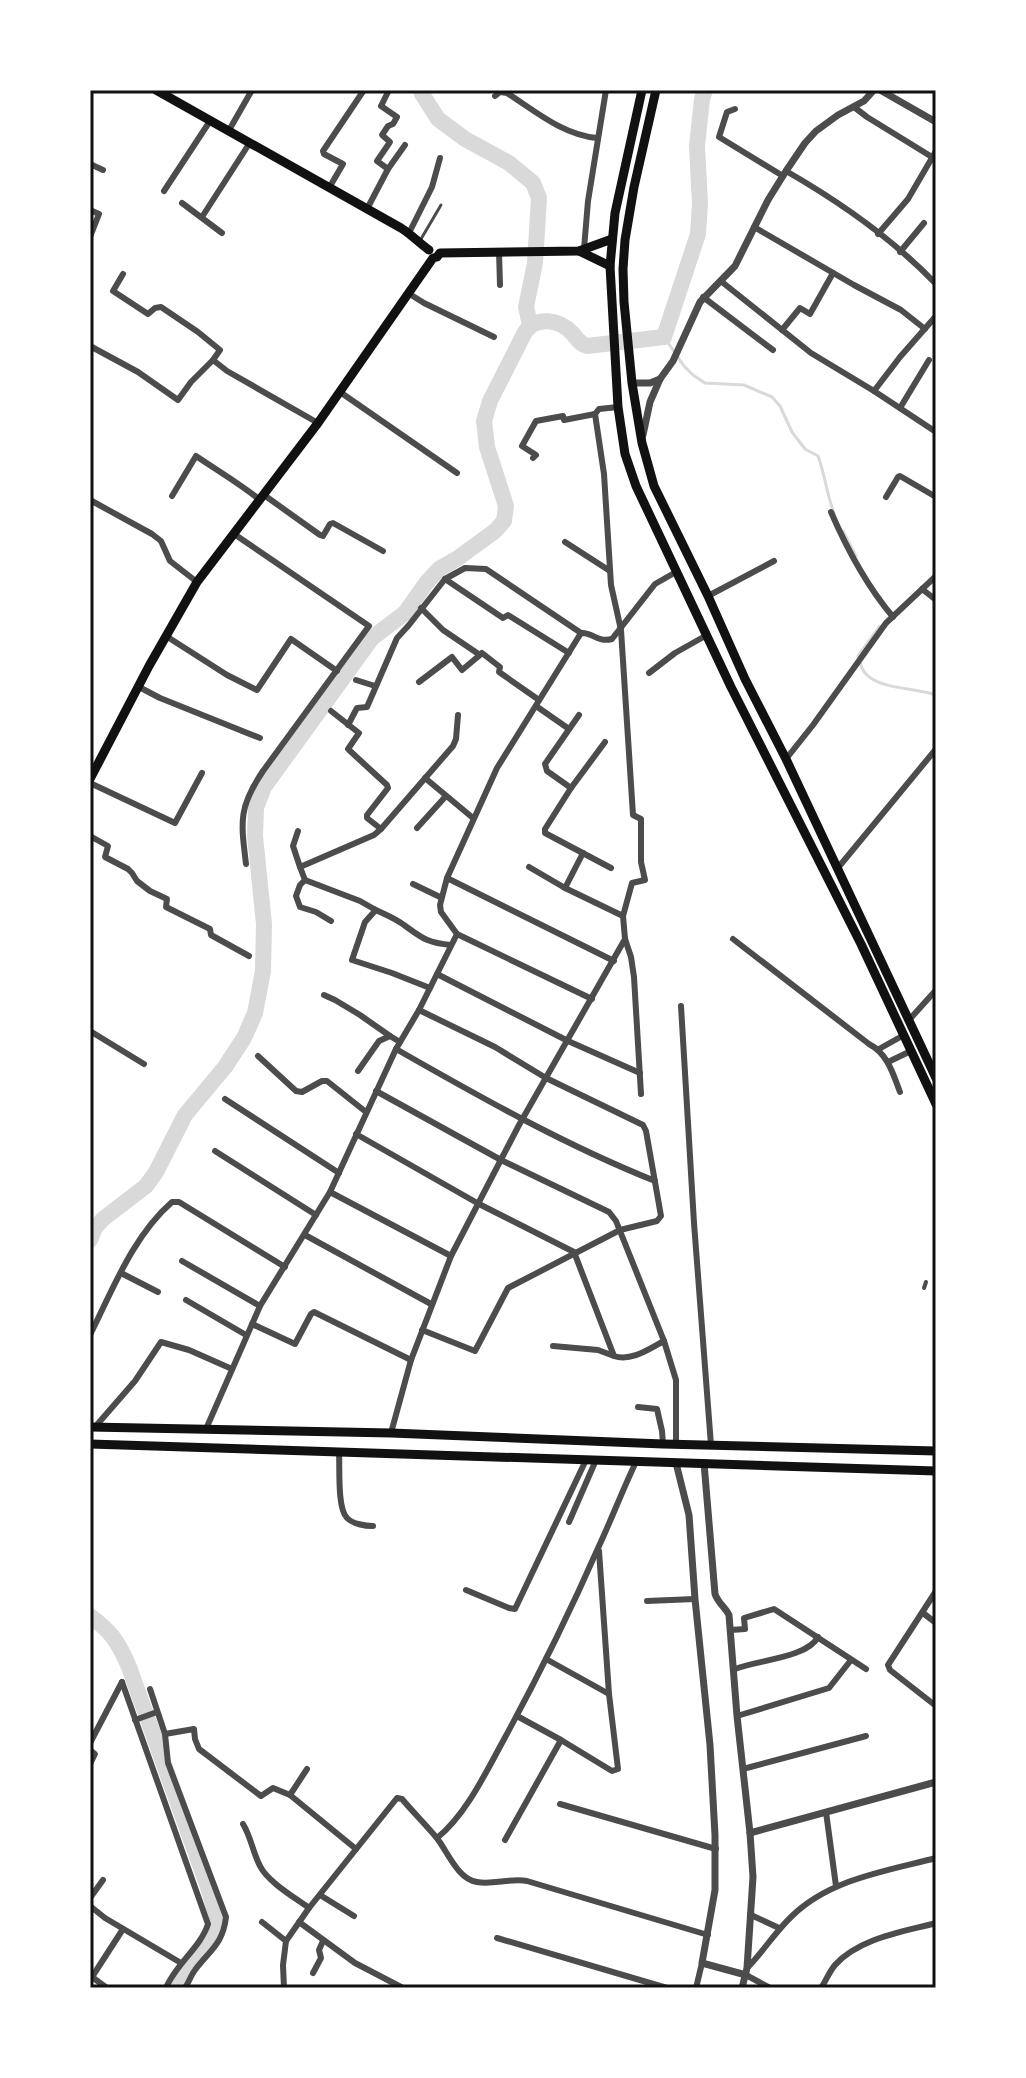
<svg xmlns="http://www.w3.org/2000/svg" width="1026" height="2078" viewBox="0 0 1026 2078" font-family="Lato,sans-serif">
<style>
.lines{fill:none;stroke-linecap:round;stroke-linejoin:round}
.stream{stroke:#d9d9d9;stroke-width:3}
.river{stroke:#d9d9d9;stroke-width:16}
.service{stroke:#4c4c4c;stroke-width:3}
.pedestrian{stroke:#4c4c4c;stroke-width:4}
.minor{stroke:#4c4c4c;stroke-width:6}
.tertiary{stroke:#4c4c4c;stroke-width:7}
.primary{stroke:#111;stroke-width:9}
.trunk{stroke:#111;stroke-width:9}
.neatline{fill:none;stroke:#111;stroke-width:3}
</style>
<rect width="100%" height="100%" fill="#fff"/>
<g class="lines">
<g class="stream">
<path d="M664,337L684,366L693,375L705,383L744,385L772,397L780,406L792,432L805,449L818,456C825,475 827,495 834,513"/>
<polyline points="843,531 856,556"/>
<path d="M880,626L858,656C860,663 861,669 866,674C879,689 917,688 936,695"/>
</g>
<g class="river">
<polyline points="421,90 422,94 438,119 465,139 509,163 533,183 539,198 535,263 526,307 530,325"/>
<path d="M90,1240L95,1228L103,1219L146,1186L156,1172L185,1115L225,1067L244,1038L255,1013L263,971L264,924L255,836L256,808L264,787L372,638L405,613L427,582L439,569L458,558L495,531L504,521L506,506L487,447L484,421L490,401L525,332C536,316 559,319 572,333C578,339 578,343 587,346L664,337L698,234L700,204L697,146L702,99L705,90"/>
<path d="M90,1616C111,1631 119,1643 129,1667L208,1887L218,1921L215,1936L186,1969L177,1988"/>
</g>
<polyline class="service" points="421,239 441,205"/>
<polyline class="pedestrian" points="924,1288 926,1282"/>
<g class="minor">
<path d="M495,96L500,92L507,93C535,111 563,135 597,138"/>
<polyline points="854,107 867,117 932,157"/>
<polyline points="735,109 727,112 719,137 783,176"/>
<polyline points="228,132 252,90"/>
<polyline points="90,164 103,170"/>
<polyline points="388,169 405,145"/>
<path d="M786,171C840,202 893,239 936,284"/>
<polyline points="329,188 343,164 324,154 323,151 364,90"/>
<polyline points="164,191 210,121"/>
<polyline points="182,203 222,233"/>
<polyline points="367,209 388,169 377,161 390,142 382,135 388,126 393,124 397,117 381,106 389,90"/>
<polyline points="90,210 99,214 90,237"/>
<polyline points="202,217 249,144"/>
<polyline points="754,227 854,285 901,310 925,329"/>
<polyline points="409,233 432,187 440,158"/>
<polyline points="878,234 908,199 936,151"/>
<polyline points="584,249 588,201 606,90"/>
<polyline points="499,251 500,285"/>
<polyline points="900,252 924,223"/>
<polyline points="123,274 113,291 148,314 155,308 161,307 198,332 220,350 213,360 227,371 318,423"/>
<polyline points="722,282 811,353 874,391 936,432"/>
<polyline points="408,293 424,303 494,337"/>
<polyline points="703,297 773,350"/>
<polyline points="782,330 800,308 810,314 833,273"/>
<polyline points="90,346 138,372 178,400 191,382 213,360"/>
<polyline points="874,391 900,357 936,316"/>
<polyline points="340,392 457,473"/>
<polyline points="900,408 929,360"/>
<polyline points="595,414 604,474 611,585 621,630 633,815 641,819 641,862 645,880 632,883 623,916"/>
<polyline points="533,458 536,455 522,446 536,421 563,416 564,420 595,414 599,409 618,407"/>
<polyline points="264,495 320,535 323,536 330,524 333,523 383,551"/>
<path d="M172,496L196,456C218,471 239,483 260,500"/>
<polyline points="886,497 898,477 900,476 936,497"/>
<polyline points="90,500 152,534 161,541 170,561 197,582"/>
<path d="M831,512C847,549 866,585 893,617"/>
<path d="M234,534L369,626L263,771C238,808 241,822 246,864"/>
<polyline points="565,542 610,571"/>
<polyline points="445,579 503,618 508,615 569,653"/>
<polyline points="922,589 936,600"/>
<polyline points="708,596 774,561"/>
<polyline points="166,636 227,675 257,690 291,639 337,671"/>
<polyline points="482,653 500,667 499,672 539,700"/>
<polyline points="649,673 675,653 707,635"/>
<polyline points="356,680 375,686"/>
<polyline points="419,682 452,657 462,670 480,655 443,630 421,608"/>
<polyline points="139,687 160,698 260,738"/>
<polyline points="536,706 569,729"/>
<polyline points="331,711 359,733 348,749 349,750 387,785 388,788 367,815 367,818 381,829"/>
<polyline points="579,715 545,764 547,771 571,788 545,829 545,833 611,868"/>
<polyline points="348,725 357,708 367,707 397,638 409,625 445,579 465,568 486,569 581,633"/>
<polyline points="786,759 813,725 886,623 936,576"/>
<polyline points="425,778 473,818"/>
<polyline points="90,783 175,823 202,773"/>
<polyline points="571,788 605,742"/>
<polyline points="417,828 446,796"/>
<polyline points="298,831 293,846 300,867 374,835 381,829 453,746 456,739 458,715"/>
<polyline points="90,836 108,846 105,857 128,869 132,873 137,881 150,891 167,899 166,907 210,929 211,935 249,956"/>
<polyline points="300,867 305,880 300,885 296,896 300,907 316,912 331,921"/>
<polyline points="837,869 936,749"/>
<polyline points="447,878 614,961"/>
<polyline points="305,880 360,901 374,909 374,912 365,922 352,960 392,973 430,988"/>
<polyline points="413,884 440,897"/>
<polyline points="565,888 583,853"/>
<path d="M374,909C384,914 395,918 404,925C422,938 427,943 451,945"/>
<polyline points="457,934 592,999"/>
<polyline points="625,939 631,957 634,977 641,1094"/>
<path d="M733,939L869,1044C888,1054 893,1074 900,1092"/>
<polyline points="437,974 568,1041 640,1073"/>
<polyline points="324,995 335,1000 360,1015 390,1036"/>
<polyline points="681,1006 694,1223 711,1445"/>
<polyline points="419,1010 495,1047 546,1078 643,1125 646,1131 661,1216 657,1221 620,1230 508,1288 475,1351 422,1330"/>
<polyline points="909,1020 936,990"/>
<polyline points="90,1031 144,1064"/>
<path d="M396,1049C480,1097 565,1145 655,1181"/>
<polyline points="879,1049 904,1035"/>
<polyline points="258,1056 296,1091 302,1092 322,1081 327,1081 366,1112"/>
<polyline points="888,1062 911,1051"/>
<polyline points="358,1071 379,1041 390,1036 400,1042"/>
<polyline points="376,1091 501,1160 609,1212 616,1221 664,1341 676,1380 676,1444"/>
<polyline points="225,1099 339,1173"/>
<path d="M356,1134L479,1204L574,1252L614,1356C631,1362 649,1349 664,1341"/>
<polyline points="215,1151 316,1215"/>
<polyline points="330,1192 451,1256"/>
<polyline points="305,1235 431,1304"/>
<polyline points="182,1261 260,1306"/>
<polyline points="121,1273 158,1292"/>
<polyline points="186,1300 246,1335"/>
<polyline points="252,1324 295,1344 311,1314 314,1312 411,1360"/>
<path d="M90,1335C113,1289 133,1236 172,1202H179L285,1267"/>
<polyline points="553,1346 598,1350 614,1356"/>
<polyline points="638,1407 657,1409 662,1431 663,1444"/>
<polyline points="95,1427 135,1381 161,1342 189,1350 232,1369"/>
<path d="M206,1429L260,1306L330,1192L396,1049L419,1010L457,934L441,912L440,905L447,878L497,768L581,633C593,632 597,643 612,639L655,584L676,572"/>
<polyline points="391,1433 411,1360 451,1256 519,1125 625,939 623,916 565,888 529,867"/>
<path d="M339,1452C340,1467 337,1508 347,1518C353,1524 365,1526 373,1526"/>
<polyline points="569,1522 596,1460"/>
<polyline points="466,1590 509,1608 515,1609 586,1460"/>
<polyline points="936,1591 888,1665 890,1670 936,1706"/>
<polyline points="647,1601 695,1599"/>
<polyline points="923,1613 936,1623"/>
<polyline points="731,1630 745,1629 744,1618 774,1609 866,1669"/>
<polyline points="546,1659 609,1694"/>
<path d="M735,1669C757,1660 807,1658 818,1637"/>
<path d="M122,1682L208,1924C201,1947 175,1965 166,1988"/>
<path d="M150,1689L165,1734L168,1763L226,1917C223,1944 210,1950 195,1970C191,1975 189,1982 185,1988"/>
<polyline points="517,1716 561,1740 612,1771 618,1769 609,1694 599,1551"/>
<polyline points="737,1716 829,1688 851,1660"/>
<polyline points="135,1720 157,1712"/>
<polyline points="165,1734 194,1729 195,1739 199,1749 261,1796 273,1788 290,1795"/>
<polyline points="90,1743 122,1682"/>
<polyline points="90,1750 95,1754 90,1764"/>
<polyline points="307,1769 290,1795 356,1849"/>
<polyline points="743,1769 866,1736"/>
<polyline points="560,1804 716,1849"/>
<polyline points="826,1812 836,1886"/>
<path d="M243,1824C251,1837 253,1853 260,1866C268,1882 294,1897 309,1908"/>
<path d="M437,1838C465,1816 485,1774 502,1743C537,1679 570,1612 599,1546C612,1518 623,1489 636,1462"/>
<polyline points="505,1840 561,1740"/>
<polyline points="320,1895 354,1916"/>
<polyline points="90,1898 103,1880"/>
<polyline points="90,1906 105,1918 181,1963"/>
<polyline points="751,1915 779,1928"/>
<polyline points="262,1922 286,1941"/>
<polyline points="299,1922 355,1963 403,1988"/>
<polyline points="497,1938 667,1988"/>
<path d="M747,1968C763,1952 775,1932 792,1916C830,1879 886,1871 936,1858"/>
<polyline points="313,1973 321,1958 319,1950 323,1941"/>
<polyline points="746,1975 770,1988"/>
<polyline points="107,1988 92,1977 123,1929"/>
<path d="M284,1988L283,1965L286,1941L309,1908L397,1798L402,1799C413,1812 425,1824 436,1837C447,1850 457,1879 477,1882C493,1885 510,1878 527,1881L708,1935"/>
<polyline points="696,1988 702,1963"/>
<path d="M821,1988C826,1981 829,1972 835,1965C859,1938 903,1932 936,1923"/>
</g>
<g class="tertiary">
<polyline points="880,90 936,122"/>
<polyline points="632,383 650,383 660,379"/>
<polyline points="643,435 650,402 660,379 673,361 700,302 735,266 768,200 786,171 805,143 816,131 838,115 864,101 874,90"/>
<polyline points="676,1463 689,1515 695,1599 710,1745 715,1835 715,1890 702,1963 746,1975"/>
<path d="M704,1463L715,1594C718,1603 725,1607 729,1615L737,1716L750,1833L753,1877L747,1968L742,1988"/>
<polyline points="750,1833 936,1782"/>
</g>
<g class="primary">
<path d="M156,90L401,228C412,235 419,243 429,250"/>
<polyline points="642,90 615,213 610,266 618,407 625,454 636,486 731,687 861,944 936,1104"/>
<polyline points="656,90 634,187 625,240 623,269 624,302 632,383 642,443 654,486 708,596 745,679 786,759 936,1078"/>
<polyline points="579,251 610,266"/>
<polyline points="90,779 149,666 197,582 318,423 433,258 437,257 440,253 579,251 612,239"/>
</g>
<g class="trunk">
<polyline points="90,1427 391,1433 663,1444 936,1451"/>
<polyline points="90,1444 936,1471"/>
</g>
</g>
<rect width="1026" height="2078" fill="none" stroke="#ffffff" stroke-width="184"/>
<rect x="92" y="92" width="842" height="1894" class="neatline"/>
</svg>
